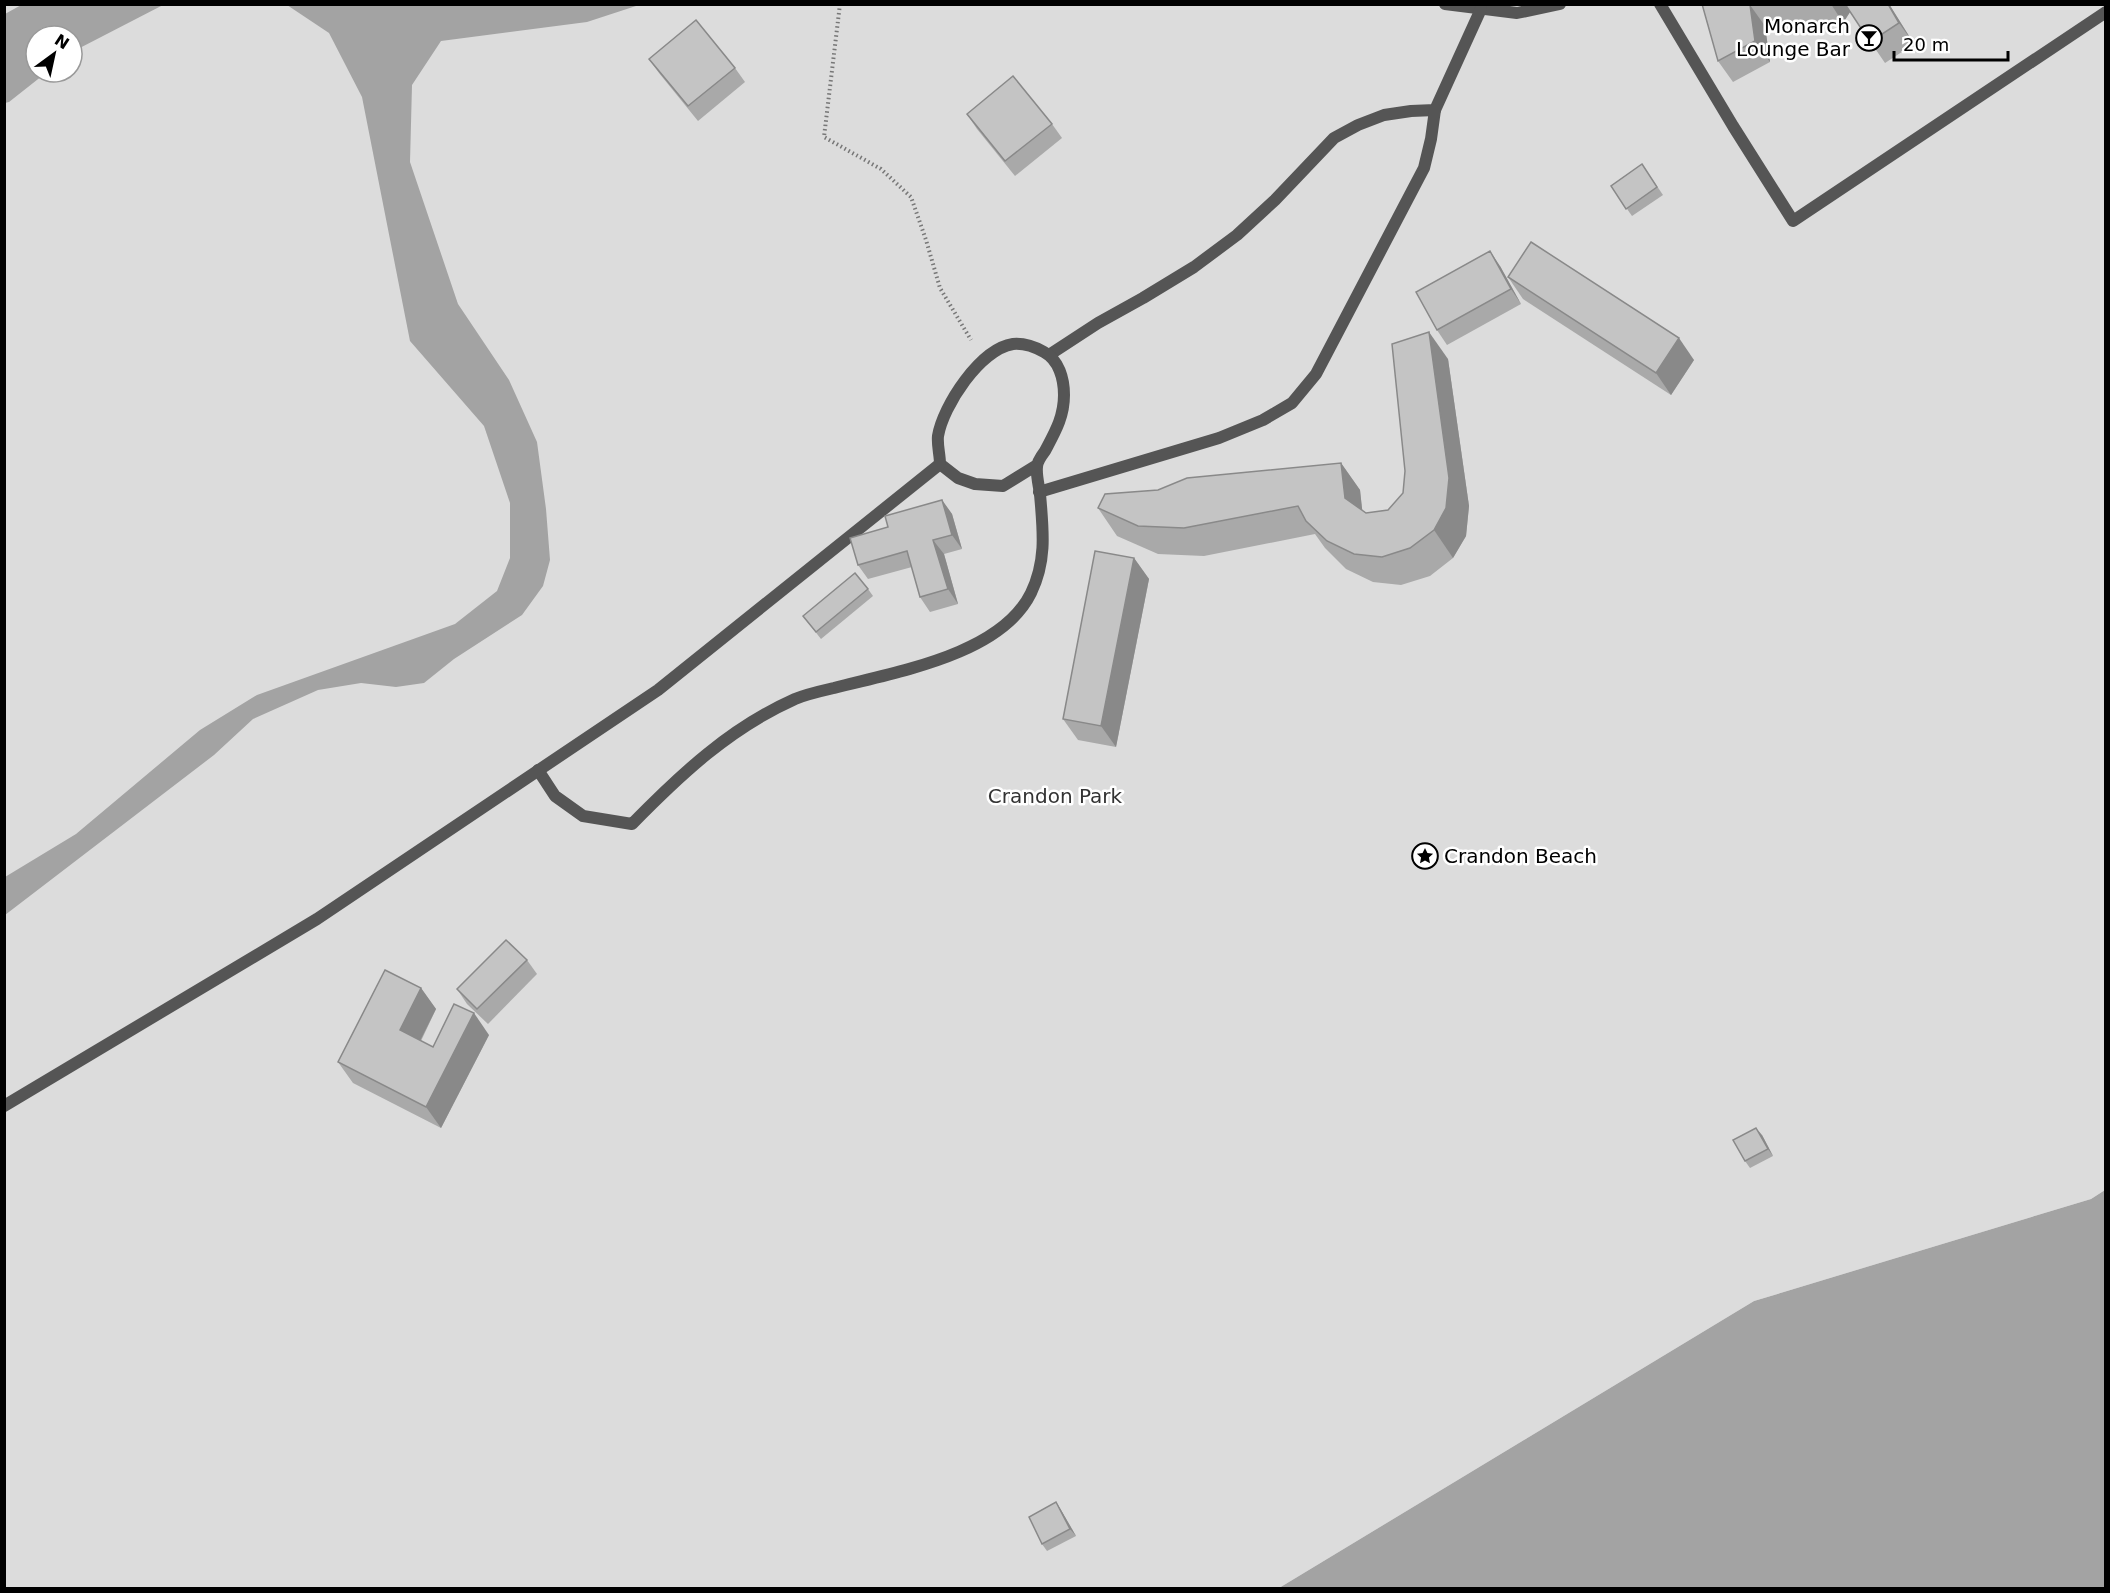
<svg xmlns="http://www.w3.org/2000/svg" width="2110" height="1593" viewBox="0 0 2110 1593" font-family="'DejaVu Sans',sans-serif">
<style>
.green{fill:#dcdcdc;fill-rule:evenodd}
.water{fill:#a3a3a3}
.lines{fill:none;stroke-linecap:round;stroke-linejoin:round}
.path{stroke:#777;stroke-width:4;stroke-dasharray:1.5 3;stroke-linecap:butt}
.service{stroke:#555;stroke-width:12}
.wall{fill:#a9a9a9}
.shaded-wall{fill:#898989}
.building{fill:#c4c4c4;stroke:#898989;stroke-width:1.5}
.labels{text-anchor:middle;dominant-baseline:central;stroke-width:5;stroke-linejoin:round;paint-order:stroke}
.poi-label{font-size:20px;fill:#000;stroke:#fff;text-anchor:end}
.park-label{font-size:20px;fill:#333;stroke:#fff}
</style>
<rect width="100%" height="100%" fill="#fff"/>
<path class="green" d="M5,5H2105V1190L2091,1199L1754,1301L1279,1588H5ZM36,36H72V72H36Z"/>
<g class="water">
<polygon points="23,4 163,4 163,5 72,52 72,36 36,36 36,72 47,72 9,102 5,103 5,14"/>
<polygon points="287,5 639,5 587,22 441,41 412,85 410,162 458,304 509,380 537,442 546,509 550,560 543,586 522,615 454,659 424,683 396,687 361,683 318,690 253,719 214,755 5,915 5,877 76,834 200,730 257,695 455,624 497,591 510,558 510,503 484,426 410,341 362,97 329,33"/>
<polygon points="2105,1190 2105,1588 1279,1588 1754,1301 2091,1199"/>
</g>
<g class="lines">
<polyline class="path" points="840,4 824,137 881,169 911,197 926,240 940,288 971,340"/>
<g class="service">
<polyline points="1445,4 1517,13 1560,4"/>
<polyline points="1660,4 1733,126 1793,221 2106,12"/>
<polyline points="1049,355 1098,323 1143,298 1194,267 1237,235 1275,200 1334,138 1358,125 1384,115 1411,111 1435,110 1481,9"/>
<polyline points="1039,492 1219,438 1263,420 1292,403 1316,374 1424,168 1431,139 1435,110"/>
<path d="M538,770L555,796L583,816L632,824C681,774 730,728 795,699C807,694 821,691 834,688C895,672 1001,655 1031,593C1047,560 1043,530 1040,494C1039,486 1036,475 1037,467C1037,462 1042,455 1045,451C1055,432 1064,417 1064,395C1064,379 1059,360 1044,352C1035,347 1024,343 1013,344C980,349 943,406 938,436C937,445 940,455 940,464L958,478L975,484L1003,486L1037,465"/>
<polyline points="4,1106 317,919 658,690 940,464"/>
</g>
</g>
<g class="wall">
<polygon points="1702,4 1889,4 1914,44 1885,63 1850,12 1843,23 1765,26 1770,62 1733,82 1718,61"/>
<polygon points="649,59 735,68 745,82 698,121 659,73"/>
<polygon points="967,114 1052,124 1062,138 1015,176 977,129"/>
<polygon points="1642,164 1663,195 1632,216 1611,186"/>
<polygon points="1500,266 1521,304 1447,345 1437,330"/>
<polygon points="1508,277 1694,360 1671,395 1523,299"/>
<polygon points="1448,359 1469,506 1466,536 1453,558 1430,576 1401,585 1373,582 1346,569 1325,548 1315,534 1204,556 1158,554 1117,536 1098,508 1158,490 1341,463 1360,490 1362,510 1366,513 1388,510 1403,493"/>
<polygon points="942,500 952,514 962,549 944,554 958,604 930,612 920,597 912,567 868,579 858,565 888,527"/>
<polygon points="1134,558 1149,579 1116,747 1078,740 1063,719"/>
<polygon points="868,589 873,596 821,639 803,616"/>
<polygon points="527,960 537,974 488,1024 467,1004 457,989"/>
<polygon points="421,988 436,1009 421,1041 433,1047 489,1035 441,1128 353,1083 338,1062"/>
<polygon points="1762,1135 1773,1156 1750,1168 1745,1161"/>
<polygon points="1056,1502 1061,1510 1076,1536 1047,1551 1042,1544"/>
</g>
<g class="shaded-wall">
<polygon points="1831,4 1845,4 1850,12 1843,23"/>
<polygon points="1888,4 1889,4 1914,44 1899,23"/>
<polygon points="1750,5 1765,26 1770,62 1755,41"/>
<polygon points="1490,251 1500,266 1521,304 1511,289"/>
<polygon points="1429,332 1448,359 1469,506 1466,536 1453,558 1434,530"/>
<polygon points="1679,338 1694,360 1671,395 1656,373"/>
<polygon points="1341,463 1360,490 1364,526 1345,498"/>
<polygon points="942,500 952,514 962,549 952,535"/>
<polygon points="933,540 944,554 958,604 948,589"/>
<polygon points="1134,558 1149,579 1116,747 1101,726"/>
<polygon points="421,988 436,1009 415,1051 400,1030"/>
<polygon points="474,1013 489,1035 441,1128 426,1107"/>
<polygon points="1756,1128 1762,1135 1773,1156 1768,1149"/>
<polygon points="1056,1502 1061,1510 1076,1536 1070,1529"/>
</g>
<g class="building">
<polygon points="1702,4 1761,4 1750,5 1755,41 1718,61"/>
<polygon points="1845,4 1888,4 1899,23 1870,42"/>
<polygon points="696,20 735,68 688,106 649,59"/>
<polygon points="1013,76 1052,124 1005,161 967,114"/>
<polygon points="1642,164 1657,187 1626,209 1611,186"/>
<polygon points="1531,242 1679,338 1656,373 1508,277"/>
<polygon points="1490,251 1511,289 1437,330 1416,292"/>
<polygon points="1429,332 1449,478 1446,508 1434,530 1410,548 1382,557 1354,554 1327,541 1306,521 1298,506 1184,528 1138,526 1098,508 1105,494 1158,490 1187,478 1341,463 1345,498 1366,513 1388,510 1403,493 1405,471 1392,344"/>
<polygon points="942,500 952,535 933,540 948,589 920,597 907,551 858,565 850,538 888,527 885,516"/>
<polygon points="1095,551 1134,558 1101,726 1063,719"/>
<polygon points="855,573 868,589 816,632 803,616"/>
<polygon points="506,940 527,960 477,1009 457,989"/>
<polygon points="385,970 421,988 400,1030 433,1047 454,1004 474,1013 426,1107 338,1062"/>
<polygon points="1756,1128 1768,1149 1745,1161 1733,1140"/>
<polygon points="1056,1502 1070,1529 1042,1544 1029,1517"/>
</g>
<defs>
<g id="bar-ring" transform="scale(1.35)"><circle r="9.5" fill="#fff" stroke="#000" stroke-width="1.5"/><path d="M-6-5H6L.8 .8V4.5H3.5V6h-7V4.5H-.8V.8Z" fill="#000"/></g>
<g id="sight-ring" transform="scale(1.35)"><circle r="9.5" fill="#fff" stroke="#000" stroke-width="1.5"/><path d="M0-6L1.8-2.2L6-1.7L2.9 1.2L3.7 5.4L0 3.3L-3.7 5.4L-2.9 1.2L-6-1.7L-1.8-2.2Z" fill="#000"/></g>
</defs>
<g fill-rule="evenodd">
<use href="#bar-ring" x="1869" y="38"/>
<use href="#sight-ring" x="1425" y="856"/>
</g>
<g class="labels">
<g class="poi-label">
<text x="1850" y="26">Monarch<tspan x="1850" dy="23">Lounge Bar</tspan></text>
<text x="1444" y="856" text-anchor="start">Crandon Beach</text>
</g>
<g class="park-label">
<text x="1055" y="796">Crandon Park</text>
</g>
</g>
<rect width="2110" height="1593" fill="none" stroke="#000000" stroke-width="12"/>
<g transform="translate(54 54) rotate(33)"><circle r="28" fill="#ffffff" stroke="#999999" stroke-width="1.5"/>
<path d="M0-4.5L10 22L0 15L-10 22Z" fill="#000000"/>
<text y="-9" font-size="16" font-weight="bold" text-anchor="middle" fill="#000000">N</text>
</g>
<path d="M1894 51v9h114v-9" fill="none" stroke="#000000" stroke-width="3"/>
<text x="1903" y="51" font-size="18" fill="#000000" stroke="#ffffff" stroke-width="4.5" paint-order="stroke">20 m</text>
</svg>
